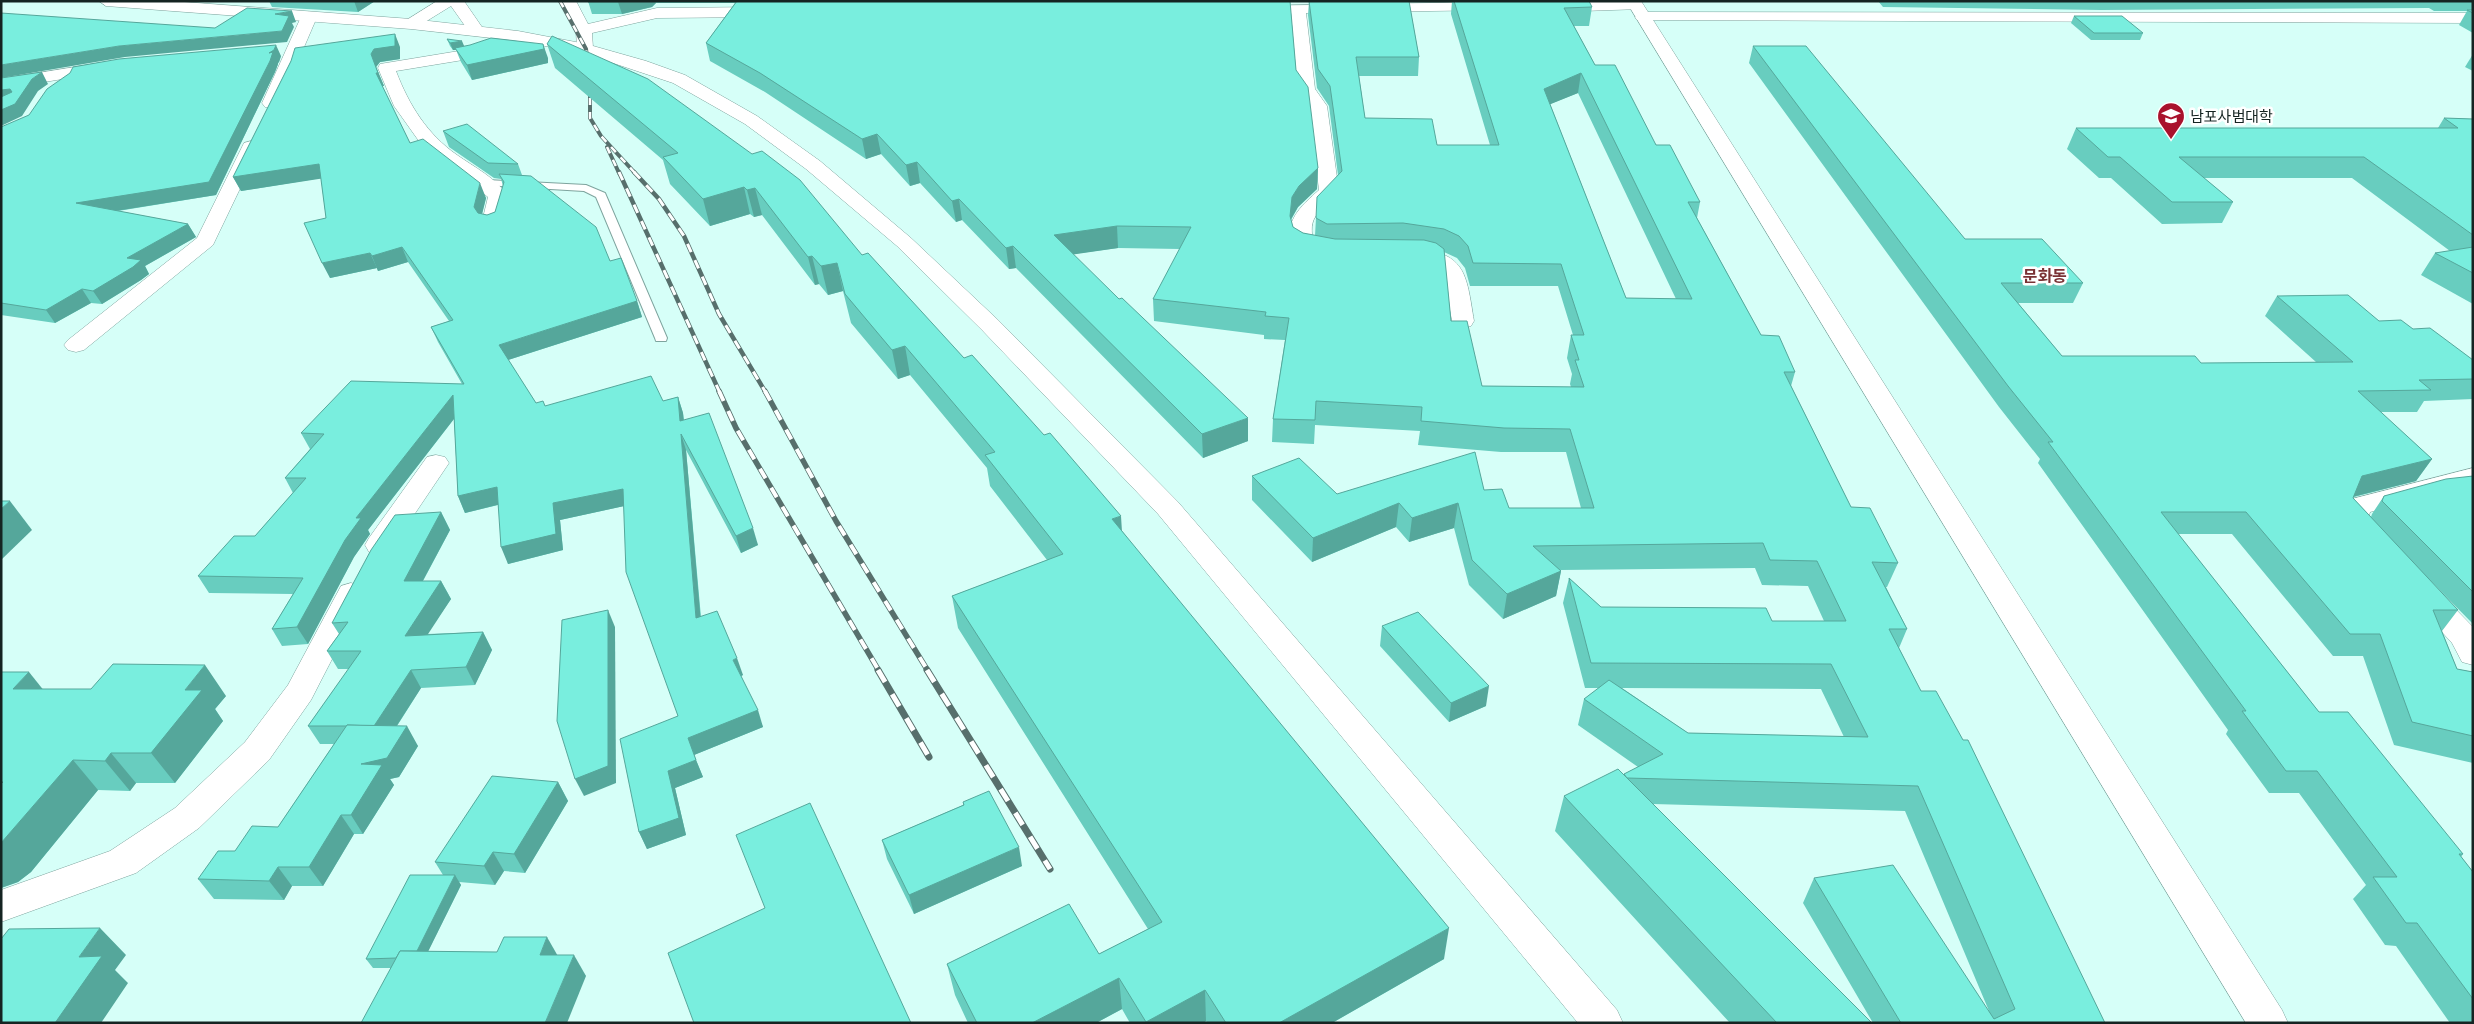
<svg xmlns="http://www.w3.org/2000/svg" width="2474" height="1024" viewBox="0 0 2474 1024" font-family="'Exo 2','Noto Sans KR',sans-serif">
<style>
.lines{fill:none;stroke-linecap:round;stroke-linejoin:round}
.service-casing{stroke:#7ea49e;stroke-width:2}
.minor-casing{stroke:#7ea49e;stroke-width:1}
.tertiary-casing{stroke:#7ea49e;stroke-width:1}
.secondary-casing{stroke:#7ea49e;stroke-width:1}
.primary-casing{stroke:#7ea49e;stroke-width:1}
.service{fill:#fff;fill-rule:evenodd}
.minor{fill:#fff;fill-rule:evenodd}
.tertiary{fill:#fff;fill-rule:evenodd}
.secondary{fill:#fff;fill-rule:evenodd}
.primary{fill:#fff;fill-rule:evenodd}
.rail-far3-casing{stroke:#576f6c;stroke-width:4}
.rail-far2-casing{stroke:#576f6c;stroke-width:4.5}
.rail-far1-casing{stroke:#576f6c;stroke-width:5.5}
.rail-casing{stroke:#576f6c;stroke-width:7}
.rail-far3{stroke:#fff;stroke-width:2.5;stroke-dasharray:7;stroke-linecap:butt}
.rail-far2{stroke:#fff;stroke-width:3;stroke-dasharray:9;stroke-linecap:butt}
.rail-far1{stroke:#fff;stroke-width:4;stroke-dasharray:11;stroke-linecap:butt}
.rail{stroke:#fff;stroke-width:5;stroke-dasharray:14;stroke-linecap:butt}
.wall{fill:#68cdbf;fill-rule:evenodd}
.shaded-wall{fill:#55a79b}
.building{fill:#79eede;stroke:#55a79b;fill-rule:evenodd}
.labels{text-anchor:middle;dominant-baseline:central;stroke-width:5;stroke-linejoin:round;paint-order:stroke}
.far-poi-label{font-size:15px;fill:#152422;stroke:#fff;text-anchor:start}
.far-quarter-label{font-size:16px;font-weight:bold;fill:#7a3235;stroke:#fff}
</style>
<rect width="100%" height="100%" fill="#d6fff8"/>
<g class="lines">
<g class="service-casing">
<polygon id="service" points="487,180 586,185 605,193 667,338 666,341 656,341 655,338 596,197 584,191 483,185 482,183"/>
</g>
<g class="minor-casing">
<g id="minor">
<polygon points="560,1 576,1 588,24 657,8 765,7 773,12 765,17 657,18 592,33 593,48 591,51 579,51 577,48 576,30"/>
<polygon points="1636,1 1641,3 1644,6 1641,9 1553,12 1545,7 1553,2"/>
<path d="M1488,2L1496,7L1493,10L1306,13L1315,89L1327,106L1339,192C1325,213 1307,210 1313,241L1333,248L1336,253L1333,258L1325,259L1296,249C1279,225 1302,205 1319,190L1309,106L1297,89L1291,13L1253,14L1248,12L1245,9L1248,6Z"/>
<polygon points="309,12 317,17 280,103 277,107 265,107 262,103 301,17"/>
<polygon points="1643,12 2473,13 2473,23 1637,20 1635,17"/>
<path d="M493,40L501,45L499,48L469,59L396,71C409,105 427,134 457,155C474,167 496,178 508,196L499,226L492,228L485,226L482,222L488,197L421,144L394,106L378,68L380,64L386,63L465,50Z"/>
<polygon points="106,62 112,63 114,67 112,71 1,89 1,79"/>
<polygon points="251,141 258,143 260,147 213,245 84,350 76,352 68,350 64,345 68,340 197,238 242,147 244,143"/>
<path d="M1410,248C1466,252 1466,272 1474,321L1471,326L1463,328L1455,326L1452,321L1445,282L1439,269L1425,261L1402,259L1399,254L1402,249Z"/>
<polygon points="436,455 445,457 449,463 389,552 379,554 369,552 365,545 369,538 427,457"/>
<path d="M2473,468V484L2370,512L2368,519L2381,535L2377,542C2359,546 2350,536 2340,521L2348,500Z"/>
<polygon points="351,583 361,586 366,593 311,700 269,760 199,828 136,873 1,922 1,890 110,851 175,808 245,742 288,685 341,586"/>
<polygon points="2423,583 2433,586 2473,627 2473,665 2462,662 2452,643 2413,600 2408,593 2413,586"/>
</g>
</g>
<g class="tertiary-casing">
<polygon id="tertiary" points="437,1 464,1 484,30 476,35 470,33 451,6 417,27 405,27 403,24 405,21"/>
</g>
<g class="secondary-casing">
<polygon id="secondary" points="99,1 171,1 411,19 518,31 586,44 646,61 685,75 757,116 820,161 911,238 998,320 1178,502 1617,1010 1623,1023 1578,1023 1158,514 982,330 897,246 806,169 745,124 673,83 583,53 518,41 411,29 106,6"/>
</g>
<g class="primary-casing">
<polygon id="primary" points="1626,1 1641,1 2282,1010 2288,1023 2246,1023"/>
</g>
<use href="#service" class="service"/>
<use href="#minor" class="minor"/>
<use href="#tertiary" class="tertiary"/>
<use href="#secondary" class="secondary"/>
<use href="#primary" class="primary"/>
<g class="rail-far3-casing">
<g id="rail-far3">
<polyline points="560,1 586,49 588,64"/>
<polyline points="590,84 590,118 601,136 635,173"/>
<polyline points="607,147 619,173"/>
</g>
</g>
<g class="rail-far2-casing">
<g id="rail-far2">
<polyline points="619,172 720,393"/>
<polyline points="634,172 659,199 684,236 719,314 766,393"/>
</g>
</g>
<g class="rail-far1-casing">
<g id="rail-far1">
<polyline points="719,391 736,428 879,671"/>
<polyline points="765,391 836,521 928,671"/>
</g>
</g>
<g class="rail-casing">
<g id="rail">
<polyline points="878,670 929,757"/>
<polyline points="927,670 1050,869"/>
</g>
</g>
<use href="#rail-far3" class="rail-far3"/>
<use href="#rail-far2" class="rail-far2"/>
<use href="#rail-far1" class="rail-far1"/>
<use href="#rail" class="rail"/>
</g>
<g class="wall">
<polygon points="269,1 375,1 358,12 272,7"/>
<path d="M588,1H1409L1419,57L1418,76H1359L1365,118L1437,145H1490L1451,14L1452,1H1589L1592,7L1589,26H1574L1595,65L1700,202L1697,218L1761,335L1795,372L1791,386L1851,507L1898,563L1887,587H1886L1907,629L1899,648L1921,691L2105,1023H1873L1803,903L1814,878L1989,1011L1905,811L1653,804L1872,1023H1730L1555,831L1564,796L1624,774L1638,767L1578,725L1584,699L1599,688H1585L1563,603L1569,578L1601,607L1772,621H1824L1808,586L1762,585L1755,568L1560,570L1561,571L1556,596L1503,619L1469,585L1454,528L1409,542L1396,527L1312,562L1252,500V476L1337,494L1484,490L1509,508H1581L1566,452H1501L1418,445L1420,431L1315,425L1314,444L1272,442L1273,419L1285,340L1264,339V335L1154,321L1153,299L1180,249L1118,248L1073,254L1248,441L1203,458L1016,268L1009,269L962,220L956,222L920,183L910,186L881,154L866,159L765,92L710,61L706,43L735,3H656L652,7L622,14H592ZM1309,1L1308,15L1317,88L1329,106L1338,175L1316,218L1315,236L1303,233L1293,227L1291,220L1298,207L1317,189L1318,168L1296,70L1290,2ZM1578,93L1676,299L1626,298L1550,104ZM1444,252L1457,258L1465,268L1470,286H1558L1573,335H1571L1567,358L1572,374L1570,384L1571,387L1482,386L1451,321ZM1622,688L1821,689L1844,737L1688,733Z"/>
<polygon points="1878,1 2473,1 2473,33 2459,25 2467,11 2434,11 2429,8 2101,10 1883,7"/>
<polygon points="2074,16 2143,33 2140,40 2091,40 2071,23"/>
<polygon points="447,39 464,46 548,58 548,63 472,80 461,62 456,50 453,50 450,46"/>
<polygon points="547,44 862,255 964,358 1122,531 1444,959 1332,1023 1207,1023 1206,1021 1204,1023 1130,1023 1122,1009 1096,1023 968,1023 955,995 947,964 1099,954 1148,929 958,628 952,596 1047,560 990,486 987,468 910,375 898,379 851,323 843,291 828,295 819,284 815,285 762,215 754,217 750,214 710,226 670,184 663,160 555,68"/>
<polygon points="1753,46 1965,239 2083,283 2073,303 2018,303 2062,356 2201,363 2316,362 2265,316 2277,296 2413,329 2473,360 2473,399 2424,401 2417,412 2380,412 2432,459 2416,481 2354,497 2353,498 2371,517 2372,514 2384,496 2473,476 2473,624 2417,567 2458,610 2442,631 2457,669 2473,672 2473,763 2394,745 2363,656 2333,656 2232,534 2178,534 2319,712 2463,854 2461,857 2473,872 2473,1023 2450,1023 2396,946 2385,945 2353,899 2366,885 2299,793 2269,793 2226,734 2228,730 2038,463 2040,459 1999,407 1749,63"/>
<polygon points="400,47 400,59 380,62 376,67 384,86 382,86 410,143 486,198 482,214 487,215 495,212 503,186 501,179 494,178 449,147 443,131 518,164 522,175 610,261 637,301 642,317 508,360 536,403 545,406 663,401 678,397 683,413 684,420 758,545 741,553 686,450 701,617 743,675 741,676 763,727 694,755 703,777 675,788 686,835 647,849 639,832 678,716 624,506 560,520 563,550 508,564 498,505 465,513 458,496 454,419 368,530 370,534 354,557 308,644 282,646 272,629 293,594 209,593 198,576 255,536 293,493 285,478 310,449 301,433 462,384 438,342 431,327 449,321 408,262 378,271 377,268 330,278 326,218 321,178 241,191 233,177 291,61"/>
<polygon points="2473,54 2473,71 2465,67"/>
<polygon points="281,56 279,62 278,63 278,64 275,72 216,195 118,211 188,224 196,237 145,266 149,274 141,280 102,304 91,303 55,323 1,315 1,127"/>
<polygon points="2444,118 2473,119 2473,304 2421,275 2435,253 2450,251 2352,178 2204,178 2233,202 2222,223 2162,224 2111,178 2099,178 2067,149 2076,128 2438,128"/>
<polygon points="441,512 450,530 423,581 441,581 451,599 427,634 483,632 492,650 475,685 421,688 397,726 418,746 399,777 390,779 394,785 363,834 354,834 323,886 292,886 284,900 214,899 198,879 235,851 278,827 334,744 320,744 308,726 349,669 338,669 327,651 339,634 332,623"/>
<polygon points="1382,626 1486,706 1449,722 1380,646"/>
<polygon points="1,672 42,689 226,696 215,709 223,721 175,783 136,783 130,791 98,790 31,872 18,882 1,888"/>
<polygon points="558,782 568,801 525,873 504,871 495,885 459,882 461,885 428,951 558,955 586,976 391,968 373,968 366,959 443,875 435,862"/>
<polygon points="963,802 1022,866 914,914 887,859 882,840 963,805"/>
</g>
<g class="shaded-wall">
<polygon points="354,1 375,1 358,12"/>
<polygon points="623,1 655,1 656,3 652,7 622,14 618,2"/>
<polygon points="292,11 296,22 292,23 294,27 287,42 125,57 1,78 1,65 119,46 282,31 275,14"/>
<polygon points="395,34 400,47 400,59 380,62 376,67 384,86 381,86 376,73 371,54 374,49"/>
<polygon points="462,41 465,48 455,48 456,50 453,50 450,43"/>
<polygon points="543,44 548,58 548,63 472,80 467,65"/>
<polygon points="276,45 281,56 279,62 278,63 278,64 275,72 216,195 84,216 76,203 269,53"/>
<polygon points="42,72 48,84 38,91 22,116 1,126 1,90 32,79"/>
<polygon points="1581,73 1578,93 1541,108 1544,89"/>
<polygon points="877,134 881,154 866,159 862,139"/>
<polygon points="917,162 920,183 910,186 906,165"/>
<polygon points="319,164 325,178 241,191 233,177"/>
<polygon points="1318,168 1317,189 1298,207 1291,219 1289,237 1290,216 1292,197 1299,186"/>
<polygon points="480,183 486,198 480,222 474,207"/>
<polygon points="744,187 750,214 710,226 703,199"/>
<polygon points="755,188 762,215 754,217 747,190"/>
<polygon points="959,199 962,220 956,222 952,201"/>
<polygon points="188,224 196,237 145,266 149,274 141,280 102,304 93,291 127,258"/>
<polygon points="1117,226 1118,248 1056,257 1054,235"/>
<polygon points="1013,246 1016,268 1009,269 1006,248"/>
<polygon points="402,247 408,262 378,271 372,256"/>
<polygon points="370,253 377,268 330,278 322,263"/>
<polygon points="812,256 819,284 815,285 808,257"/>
<polygon points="837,263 843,291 828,295 821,266"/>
<polygon points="82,289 91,303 55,323 46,310"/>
<polygon points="637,301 642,317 505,361 499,345"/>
<polygon points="905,346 910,375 898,379 892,350"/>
<polygon points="453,395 460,411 368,530 370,534 354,557 308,644 297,627 356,518"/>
<polygon points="678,397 683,413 685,437 680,421"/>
<polygon points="1248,418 1248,441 1203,458 1202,434"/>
<polygon points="681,434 686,450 702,635 696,618"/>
<polygon points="2432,459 2416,481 2348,498 2362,476"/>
<polygon points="497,487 505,503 465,513 458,496"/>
<polygon points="623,489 629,505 560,520 563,550 508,564 501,547 553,503"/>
<polygon points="10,501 32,530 1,560 1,509"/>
<polygon points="1399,503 1396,527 1312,562 1313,538"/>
<polygon points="1458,503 1454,528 1409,542 1412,518"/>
<polygon points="441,512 450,530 413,599 404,581"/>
<polygon points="1121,516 1123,547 1112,519"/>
<polygon points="753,528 758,545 741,553 736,536"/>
<polygon points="1561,571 1556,596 1503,619 1507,594"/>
<polygon points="441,581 451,599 415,654 405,636"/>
<polygon points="608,610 615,627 616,783 584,796 575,779"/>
<polygon points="483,632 492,650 475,685 466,667"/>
<polygon points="737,658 743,675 739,677 733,660"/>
<polygon points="205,665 226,696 215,709 223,721 175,783 151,753 185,690"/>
<polygon points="411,670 421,688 385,744 374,726"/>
<polygon points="29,672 53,702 13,689"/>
<polygon points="1489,686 1486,706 1449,722 1451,703"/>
<polygon points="758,710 763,727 694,755 688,738"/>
<polygon points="407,726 418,746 399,777 390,779 394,785 363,834 351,815 361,764"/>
<polygon points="111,753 136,783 130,791 105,761"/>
<polygon points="73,760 98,790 31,872 18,882 1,888 1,843"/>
<polygon points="696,760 703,777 675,788 686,835 647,849 639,832 668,771"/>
<polygon points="558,782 568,801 525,873 514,854"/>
<polygon points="341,815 354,834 323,886 309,867"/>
<polygon points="1019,847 1022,866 914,914 909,895"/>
<polygon points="493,852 504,871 495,885 484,866"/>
<polygon points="278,867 292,886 284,900 269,881"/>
<polygon points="455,875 461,885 420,968 413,958"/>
<polygon points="100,928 126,955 115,970 128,983 101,1023 55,1023 79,957"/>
<polygon points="1449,928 1444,959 1332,1023 1279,1023"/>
<polygon points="547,937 559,958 540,955"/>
<polygon points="574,955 586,976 567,1023 545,1023"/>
<polygon points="1119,978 1122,1009 1096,1023 1032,1023"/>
<polygon points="1205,990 1206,1021 1204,1023 1146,1023 1146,1022"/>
</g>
<g class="building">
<polygon points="588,1 623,1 618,2 588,2"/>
<path d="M737,1H1290L1296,70L1308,87L1318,168L1299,186L1292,197L1290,216L1293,227L1303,233L1335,239L1424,240L1436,243L1444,249L1451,321H1467L1482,386L1584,387L1575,360H1579L1571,335H1584L1561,264L1473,263L1468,246L1459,236L1444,229L1403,223L1327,224L1316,218L1317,197L1342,171L1330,86L1318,69L1309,1H1409L1419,57H1356L1365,118L1432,119L1437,145H1499L1454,1H1589L1592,7L1564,8L1595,65H1615L1656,145H1670L1700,202H1688L1761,335L1779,336L1795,372H1784L1851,507L1870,508L1898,563L1872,562L1907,629H1889L1921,691H1936L1963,740H1968L2105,1023H1901L1814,878L1893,865L1994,1019L2015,1009L1918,786L1627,778L1624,774L1663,754L1584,699L1609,680L1688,733L1868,737L1831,664L1591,663L1569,578L1601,607L1766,608L1772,621H1846L1817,561L1770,560L1763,543L1533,546L1561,571L1507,594L1472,560L1458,503L1412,518L1399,503L1313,538L1252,476L1299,458L1337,494L1475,452L1484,490L1502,489L1509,508H1594L1570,429L1504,428L1421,421L1422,407L1316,401L1315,420L1273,419L1289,318L1265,316L1266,312L1153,299L1191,227L1117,226L1054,235L1119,299L1122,298L1248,418L1202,434L1013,246L1006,248L959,199L952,201L917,162L906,165L877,134L862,139L760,73L706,43ZM1581,73L1692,299L1626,298L1544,89Z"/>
<polygon points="247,8 292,11 275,14 289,16 282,31 119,46 1,65 1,13 215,28"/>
<polygon points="2467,10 2473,10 2473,13"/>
<polygon points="2074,16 2122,16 2143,33 2094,33"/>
<polygon points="395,34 395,46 374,49 371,54 378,73 376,73 410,143 423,139 480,183 474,207 478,213 487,215 495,212 504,182 499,174 531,176 596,227 610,261 621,258 637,301 499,345 536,403 543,401 545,406 651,376 663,401 678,397 680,421 709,413 753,528 736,536 681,434 696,618 717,611 737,658 733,660 758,710 688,738 696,760 668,771 679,818 639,832 620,739 678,716 626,572 623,489 553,503 556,534 501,547 497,487 458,496 453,395 356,518 361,518 345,540 297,627 272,629 303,578 198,576 234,536 255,536 306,478 285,478 324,434 301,433 351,381 464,384 431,327 453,320 402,247 372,256 370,253 322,263 304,223 326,218 319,164 233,177 291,61 295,48"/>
<polygon points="552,36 648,79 752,154 762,151 800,180 862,255 868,253 964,358 972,355 1044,435 1050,433 1121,516 1112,519 1449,928 1279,1023 1226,1023 1205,990 1146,1022 1119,978 1032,1023 977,1023 947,964 1069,904 1099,954 1162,922 952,596 1063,554 985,455 995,452 905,346 892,350 845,294 837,263 821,266 812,256 808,257 755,188 747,190 744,187 703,199 663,157 678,153 547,44"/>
<polygon points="491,38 543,44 544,49 467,65 455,48 470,45"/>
<polygon points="447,39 462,41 450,43"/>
<polygon points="276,45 274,50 269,53 273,52 270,61 209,182 76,203 188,224 127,258 141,260 133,267 93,291 82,289 46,310 1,303 1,127 29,115 47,89 70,73 73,67 119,59"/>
<polygon points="1753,46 1806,46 1965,239 2042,239 2083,283 2001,283 2062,356 2195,356 2201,363 2353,362 2277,296 2348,295 2379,321 2401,320 2413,329 2430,328 2473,360 2473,379 2419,380 2431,390 2358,391 2432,459 2362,476 2353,498 2458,610 2433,610 2457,669 2473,672 2473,736 2412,722 2380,634 2350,634 2246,512 2161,512 2319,712 2348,712 2463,854 2459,854 2473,872 2473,999 2417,923 2406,923 2373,877 2397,877 2317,771 2286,771 2242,711 2246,711 2048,442 2053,442 2008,386"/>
<polygon points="42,72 32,79 15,104 1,110 1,97 12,92 10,89 1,90 1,78"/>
<polygon points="2444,118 2473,119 2473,235 2364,157 2179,157 2233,202 2172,202 2120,157 2108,157 2076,128 2458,128"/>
<polygon points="467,124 518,164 488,163 443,131"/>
<polygon points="2473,247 2473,273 2435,253"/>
<polygon points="2473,476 2473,592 2382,501 2384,496 2446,479"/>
<polygon points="1,501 10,501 1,509"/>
<polygon points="441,512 404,581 441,581 405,636 483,632 466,667 411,670 374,726 347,725 347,726 308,726 361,651 327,651 348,622 332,623 371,550 395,515"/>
<polygon points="608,610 608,766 575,779 557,721 562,620"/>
<polygon points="1418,612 1489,686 1451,703 1382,626"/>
<polygon points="113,664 205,665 185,690 202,690 151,753 111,753 105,761 73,760 1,843 1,784 3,782 1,782 1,672 29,672 13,689 91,689"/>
<polygon points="347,725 407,726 387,758 361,764 382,765 351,815 341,815 309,867 278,867 269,881 198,879 218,851 235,851 252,826 278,827"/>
<polygon points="1618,769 1872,1023 1777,1023 1564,796"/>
<polygon points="492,776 558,782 514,854 493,852 484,866 435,862"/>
<polygon points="989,791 1019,847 909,895 882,840 964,805 963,802"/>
<polygon points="810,803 911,1023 694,1023 668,953 765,908 736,835"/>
<polygon points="410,875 455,875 417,951 400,951 396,958 366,959"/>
<polygon points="100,928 79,957 102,956 55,1023 1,1023 1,939 9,929"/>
<polygon points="504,937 547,937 540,955 574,955 545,1023 361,1023 400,951 497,952"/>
</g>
<defs>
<g id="university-pin" transform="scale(1.4375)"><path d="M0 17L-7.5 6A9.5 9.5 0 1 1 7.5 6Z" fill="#a9122d" stroke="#fff"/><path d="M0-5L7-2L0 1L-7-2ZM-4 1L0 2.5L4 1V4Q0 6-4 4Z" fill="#fff"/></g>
</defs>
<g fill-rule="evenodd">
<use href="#university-pin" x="2171" y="116"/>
</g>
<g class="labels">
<g class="far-poi-label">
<text x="2190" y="116">남포사범대학</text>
</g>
<g class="far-quarter-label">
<text x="2045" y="275">문화동</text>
</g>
</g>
<rect width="2474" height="1024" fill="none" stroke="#152422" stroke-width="5"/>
</svg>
